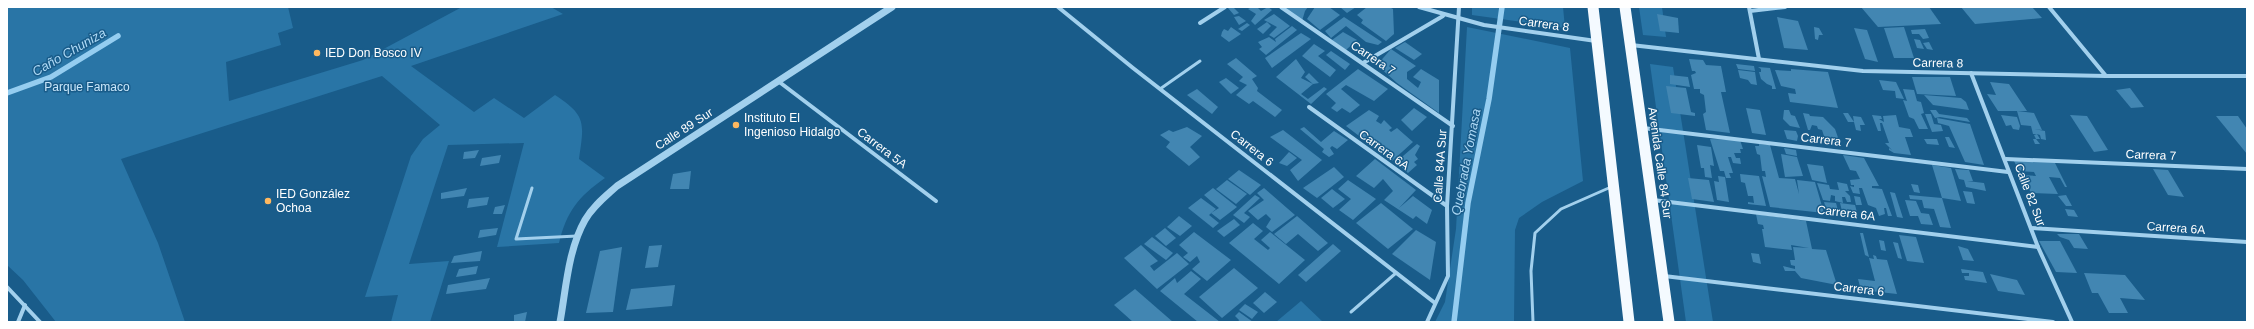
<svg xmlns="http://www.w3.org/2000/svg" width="2254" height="329" viewBox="0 0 2254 329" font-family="Helvetica,sans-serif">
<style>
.green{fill:#2975a6}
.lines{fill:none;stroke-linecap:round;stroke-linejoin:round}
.stream{stroke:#95cdf0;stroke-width:5.5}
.building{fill:#4286b2}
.service{stroke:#a2d0ed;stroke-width:3}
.minor{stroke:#a2d0ed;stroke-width:4}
.tertiary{stroke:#a2d0ed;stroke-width:7}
.trunk{stroke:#f4faff;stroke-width:11}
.poi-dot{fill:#ffb85f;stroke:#195c8a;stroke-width:1.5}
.labels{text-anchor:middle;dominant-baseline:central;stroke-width:3;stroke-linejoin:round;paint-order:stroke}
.street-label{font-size:12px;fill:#fff;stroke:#195c8a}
.poi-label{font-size:12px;fill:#fff;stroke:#195c8a;text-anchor:start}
.park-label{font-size:12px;fill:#c8e6fa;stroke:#195c8a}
.water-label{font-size:13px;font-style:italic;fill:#aed9f5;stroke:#195c8a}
</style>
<rect width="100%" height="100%" fill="#195c8a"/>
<g class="green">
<path d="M7,7H288L293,28L278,33L281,45L226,62L229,101L363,60L462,7H551L563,14L411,66L474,112L494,98L524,118L555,95C587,116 584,123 579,159L605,178C578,197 567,211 559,243L497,247L524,143L448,145L409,264L449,261L430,322H391L398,295L365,297L411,156L423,139L440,125L382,76L121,159L158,243L185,322H56L23,280L7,265Z"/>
<polygon points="1472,7 1563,7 1565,28 1472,15"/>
<polygon points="1639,7 1662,7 1666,37 1643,35"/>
<polygon points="1467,27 1570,48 1583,181 1542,202 1519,218 1515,230 1514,322 1435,322 1445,302 1456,229"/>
<polygon points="1650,64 1673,67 1713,322 1686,322"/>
<polygon points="1301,301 1323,322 1276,322"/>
</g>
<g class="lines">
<g class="stream">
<polyline points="7,93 51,77 118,36"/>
<polyline points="1454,322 1468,203 1489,99 1502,7"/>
</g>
</g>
<g class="building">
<polygon points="1229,7 1233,7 1239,13 1234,15 1228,8"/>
<polygon points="1252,7 1257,7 1261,11 1268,7 1272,10 1255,25 1251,21 1256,14 1248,9"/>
<polygon points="1282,7 1308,7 1305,11 1302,21"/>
<polygon points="1315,7 1329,7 1340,15 1320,30 1307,19"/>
<polygon points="1340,7 1356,7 1347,13"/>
<polygon points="1367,7 1389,7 1393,9 1394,34 1386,41 1361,23 1363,20 1357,15"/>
<polygon points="1861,7 1929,7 1941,24 1878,27"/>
<polygon points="1961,7 2032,7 2042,18 1975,24"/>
<polygon points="1274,14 1290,26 1274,38 1269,35 1277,27 1264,20"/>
<polygon points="1657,14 1678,18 1679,33 1660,31"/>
<polygon points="1239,16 1246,21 1239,25 1234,17"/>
<polygon points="1344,17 1382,42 1378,45 1366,42 1346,26 1331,38 1325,31"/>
<polygon points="1777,17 1798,21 1808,50 1784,48"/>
<polygon points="1267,22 1271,26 1263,34 1257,29"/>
<polygon points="1247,23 1250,25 1242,31 1238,29"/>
<polygon points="1292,26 1297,30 1266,55 1259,49 1262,47 1258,42 1269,37 1276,42 1275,39"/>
<polygon points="1231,27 1241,34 1229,42 1221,36 1222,32 1224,29 1228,31"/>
<polygon points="1814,27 1819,28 1823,35 1819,35 1818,40 1815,39"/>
<polygon points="1904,27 1914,58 1894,58 1884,28"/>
<polygon points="1854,28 1867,30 1878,62 1865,59"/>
<polygon points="1925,29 1929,38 1923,39 1919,34 1912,34 1911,30"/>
<polygon points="1343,32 1357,40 1346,50 1332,40"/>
<polygon points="1301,33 1311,39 1272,68 1265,58"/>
<polygon points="1914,39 1920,40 1924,49 1917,48"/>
<polygon points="1405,42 1422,54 1414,60 1395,48"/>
<polygon points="1929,42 1933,50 1927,49 1923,43"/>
<polygon points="1314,44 1325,51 1318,56 1336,70 1330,77 1302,56"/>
<polygon points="1391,49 1416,66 1407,72 1407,79 1418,88 1421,82 1413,77 1421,69 1439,80 1439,113 1397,83 1377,65"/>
<polygon points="1331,51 1350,64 1345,70 1326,55"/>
<polygon points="1236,58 1257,76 1252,79 1258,88 1257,91 1282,110 1275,117 1253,101 1249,104 1236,95 1247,85 1239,81 1243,77 1227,64"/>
<polygon points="1296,59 1305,72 1301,78 1313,84 1305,77 1309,73 1319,83 1313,84 1301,94 1308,99 1324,87 1327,89 1311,104 1276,77"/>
<polygon points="1689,59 1703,60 1706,65 1721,66 1726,92 1721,92 1730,133 1706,130 1703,114 1706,112 1704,95 1700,93 1700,89 1694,89 1691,75 1696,73 1695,71 1692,71"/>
<polygon points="1736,64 1754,66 1755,71 1738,69"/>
<polygon points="1758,67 1770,68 1776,89 1772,89 1772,86 1767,84 1761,79 1759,72 1761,72 1761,69"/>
<polygon points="1358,69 1388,89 1374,101 1346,85 1341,89 1360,105 1350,113 1342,108 1337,112 1331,108 1336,103 1326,94"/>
<polygon points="1791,69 1828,72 1838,108 1790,102 1788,93 1796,94 1795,89 1781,86 1775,70 1791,71"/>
<polygon points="1738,70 1755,72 1757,85 1751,84 1748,80 1740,78"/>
<polygon points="1670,75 1688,77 1690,87 1670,84"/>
<polygon points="1912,77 1950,77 1956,96 1917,94"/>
<polygon points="1226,78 1239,88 1231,94 1219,82"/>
<polygon points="1879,80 1896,82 1904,99 1896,98 1895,91 1883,90"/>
<polygon points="1990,82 2009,84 2027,111 1998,111 1987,94 1996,95"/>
<polygon points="1666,86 1686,88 1691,112 1695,113 1695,116 1671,113"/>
<polygon points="2130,88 2144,107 2131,108 2116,90"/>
<polygon points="1197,89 1218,107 1212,114 1187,95"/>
<polygon points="1903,89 1914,90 1917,101 1921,102 1924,113 1921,114 1928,129 1919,129 1914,119 1909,117 1903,100 1907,101"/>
<polygon points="1924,95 1961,98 1966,102 1969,110 1933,105"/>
<polygon points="1414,108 1427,117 1412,131 1401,120"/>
<polygon points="1746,108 1760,110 1766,135 1752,133"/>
<polygon points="1369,110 1379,116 1376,121 1381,124 1384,120 1392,128 1389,130 1391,132 1397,128 1413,142 1392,161 1346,126"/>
<polygon points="1784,110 1789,110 1791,115 1795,116 1800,128 1790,126 1783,119"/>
<polygon points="1930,110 1936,110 1939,114 1967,118 1970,122 1940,117 1935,118"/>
<polygon points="2017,111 2034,113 2042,130 2034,129 2045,131 2046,140 2041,139 2040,135 2037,134 2040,139 2036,139 2040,144 2035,144 2033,139 2036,139 2034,135 2037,134 2033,134 2031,126 2021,125"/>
<polygon points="1803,113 1809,114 1810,116 1823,117 1835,129 1841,146 1827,145 1822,130 1818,129 1817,126 1812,125 1810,130 1808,130"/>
<polygon points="1843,113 1848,113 1854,122 1853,116 1861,117 1865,125 1860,125 1861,131 1856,130 1854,122 1848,122"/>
<polygon points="1925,114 1931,114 1934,124 1941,125 1943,131 1932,132"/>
<polygon points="1872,115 1881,116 1882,119 1879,119 1884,122 1883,116 1896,115 1899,127 1910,129 1913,137 1905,137 1911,155 1894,153 1889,150 1889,148 1892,150 1885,143 1889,143 1882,123 1880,123 1881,131 1878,131"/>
<polygon points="2001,115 2017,117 2020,126 2019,130 2013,129 2011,125 2006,126"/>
<polygon points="2070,115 2087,116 2108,150 2094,152"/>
<polygon points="2216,116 2238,116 2247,129 2247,154"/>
<polygon points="1937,118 1970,124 1984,165 1965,162 1949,126 1938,123"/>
<polygon points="1187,127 1202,136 1190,147 1200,157 1189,166 1166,147 1170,142 1160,135 1169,130 1173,132"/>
<polygon points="1304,127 1321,142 1334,131 1348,140 1337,149 1332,146 1330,148 1334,154 1329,157 1322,152 1324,149 1300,129"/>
<polygon points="1283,130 1322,160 1298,181 1290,170 1302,160 1270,137"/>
<polygon points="1784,130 1796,131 1798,136 1797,141 1787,139"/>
<polygon points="1945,137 1949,137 1955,148 1949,147"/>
<polygon points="1710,139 1740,140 1743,149 1740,149 1741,153 1734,153 1736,158 1740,158 1741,164 1733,163 1731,157 1728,157 1733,173 1729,173 1731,178 1726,178 1724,171 1720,171"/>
<polygon points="1924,139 1937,139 1939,145 1927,144"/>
<polygon points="1417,144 1420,146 1415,155 1418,159 1414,162 1417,165 1408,173 1396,162"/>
<polygon points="1759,144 1770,145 1779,178 1795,179 1799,194 1797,180 1815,182 1824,213 1770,207 1762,176 1766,177 1765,171 1762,171 1760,155 1757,154 1755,146 1759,146"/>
<polygon points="1697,145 1711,147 1714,166 1710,165 1712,178 1705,177 1704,168 1701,168"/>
<polygon points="1784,148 1796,150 1797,156 1786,154"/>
<polygon points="479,150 475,158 463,159 464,152"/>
<polygon points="1289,152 1297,158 1287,166 1279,163"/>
<polygon points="1781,154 1797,157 1803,176 1785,177"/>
<polygon points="501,155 499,163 480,166 482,158"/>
<polygon points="1843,155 1864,158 1879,186 1872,186 1872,188 1882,189 1892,216 1888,216 1886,208 1884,208 1885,214 1879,216 1876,208 1868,205 1862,188 1859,188 1860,194 1853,193 1850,186 1854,187 1854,185 1851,185 1850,180 1860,179 1856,171 1850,170"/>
<polygon points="1375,159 1416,190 1399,208 1413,196 1432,210 1427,224 1416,216 1413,219 1384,200 1393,191 1383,179 1374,188 1356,176"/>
<polygon points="2013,159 2054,161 2067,187 2065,187 2060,178 2049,177 2058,194 2031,193 2022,175 2036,176 2034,172 2019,171"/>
<polygon points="1807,164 1823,166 1827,183 1812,180"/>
<polygon points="1932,165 1951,168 1961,201 1942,198"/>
<polygon points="1334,167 1344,177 1317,198 1303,188"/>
<polygon points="1955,169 1969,170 1973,181 1967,181 1984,183 1986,191 1966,187 1964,180 1959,179"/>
<polygon points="2153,169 2168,170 2184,197 2168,195"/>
<polygon points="1239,170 1261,185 1250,195 1228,179"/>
<polygon points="691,171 689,189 670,189 673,174"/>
<polygon points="1740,174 1759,176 1766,206 1748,204 1748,202 1754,203 1753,196 1748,196 1745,183 1741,182"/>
<polygon points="1718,176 1725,177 1729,202 1717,200 1714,181 1719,182"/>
<polygon points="1688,178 1709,180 1714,202 1692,199"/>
<polygon points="1227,180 1247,194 1236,204 1216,189"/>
<polygon points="1348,180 1376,199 1353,220 1339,210 1351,199 1338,189"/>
<polygon points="1837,182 1847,184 1849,191 1845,191 1850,196 1851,202 1847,202 1845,197 1842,197 1843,203 1835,201 1835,196 1831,195 1830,201 1823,200 1817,183 1829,185 1830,189 1839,190"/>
<polygon points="1911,184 1918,185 1920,193 1914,192"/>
<polygon points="467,188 464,196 441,199 441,193"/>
<polygon points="1213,188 1237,207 1220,220 1211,213 1219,208 1204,195"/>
<polygon points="1264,188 1295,215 1272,232 1266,227 1271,219 1266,214 1258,220 1248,211 1264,200 1257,193"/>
<polygon points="1332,189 1345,199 1333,208 1321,198"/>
<polygon points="1963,191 1972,192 1975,204 1967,203"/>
<polygon points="1890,192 1895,193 1903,218 1897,217"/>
<polygon points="1255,195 1260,198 1244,213 1250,217 1244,223 1233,215"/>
<polygon points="1909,195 1942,198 1951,228 1940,227 1934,209 1924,208 1922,200 1910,199"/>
<polygon points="2066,195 2072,206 2066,206 2058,196"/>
<polygon points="1854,196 1860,197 1862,205 1856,205"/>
<polygon points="489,197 487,205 467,208 469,199"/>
<polygon points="1201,198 1216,209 1209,215 1219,223 1213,228 1188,208"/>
<polygon points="1905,200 1916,201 1921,213 1929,214 1933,225 1921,224 1918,216 1910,216"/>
<polygon points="1824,202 1836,203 1839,214 1827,212"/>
<polygon points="1381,203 1413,229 1388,249 1356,223"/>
<polygon points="1840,203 1855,205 1858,216 1843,215"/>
<polygon points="505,205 502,214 493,214 495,207"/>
<polygon points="2065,209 2074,210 2078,217 2068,216"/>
<polygon points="1756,214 1806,221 1812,249 1826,250 1837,285 1801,278 1795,271 1785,271 1783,266 1795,269 1795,266 1791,265 1790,260 1795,260 1793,247 1809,248 1791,245 1792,250 1765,247 1762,229 1764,229 1763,225 1758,224"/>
<polygon points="1179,216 1192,226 1180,236 1167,227"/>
<polygon points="1297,216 1328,243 1318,251 1298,234 1286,244 1274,234"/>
<polygon points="1234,219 1240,225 1224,237 1217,231"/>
<polygon points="1253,223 1263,231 1254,239 1268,250 1270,248 1261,240 1270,232 1305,260 1279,284 1229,243"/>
<polygon points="498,228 496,235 478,238 480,230"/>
<polygon points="1165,228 1176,238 1166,246 1155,236"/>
<polygon points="1416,230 1436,242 1430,280 1392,254"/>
<polygon points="1194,232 1231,260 1207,281 1192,269 1200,262 1197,256 1190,262 1183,257 1188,253 1179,245"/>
<polygon points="1860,233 1863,233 1869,257 1865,255"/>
<polygon points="2057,234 2079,234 2088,249 2074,248 2069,240 2060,237"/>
<polygon points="1899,235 1916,237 1924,263 1907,261"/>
<polygon points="1152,237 1173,253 1166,260 1144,244"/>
<polygon points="1879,240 1884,241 1886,251 1881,250"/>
<polygon points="2039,241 2060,241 2077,273 2056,272"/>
<polygon points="1893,242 1898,243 1902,259 1898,258"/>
<polygon points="1333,244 1341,251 1306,282 1298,275"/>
<polygon points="662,245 658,267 645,268 649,246"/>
<polygon points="1141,245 1158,261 1150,266 1154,271 1177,253 1189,264 1157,289 1124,258"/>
<polygon points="1958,246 1968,249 1974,261 1963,260"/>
<polygon points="622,247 613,312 586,313 600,251"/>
<polygon points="482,251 480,261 451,263 454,256"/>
<polygon points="1751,253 1759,254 1761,264 1753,262"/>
<polygon points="1873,255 1876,256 1877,259 1887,260 1897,294 1861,290 1858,279 1875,281 1869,258 1874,259"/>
<polygon points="478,266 476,274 456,277 459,269"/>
<polygon points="1234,268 1258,288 1222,318 1199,297"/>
<polygon points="1961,269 1983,272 1987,283 1965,280 1964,276 1969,276 1969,273 1962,273"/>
<polygon points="1191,271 1201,279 1184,294 1220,322 1198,322 1160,291 1175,278 1177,283"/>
<polygon points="2084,273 2125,275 2145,300 2120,298 2128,313 2109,313 2098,293 2092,293"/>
<polygon points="1990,274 2017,280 2025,295 1998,291"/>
<polygon points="490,278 486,289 446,294 448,285"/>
<polygon points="675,285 672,306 626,310 631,289"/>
<polygon points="1135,289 1173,322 1133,322 1114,305"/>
<polygon points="1265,292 1277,302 1264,313 1253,303"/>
<polygon points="1245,304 1258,312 1252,319 1239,310"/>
<polygon points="527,312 525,322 514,322 514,315"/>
<polygon points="1239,312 1253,322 1238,322 1239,320 1235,316"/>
</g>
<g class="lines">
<g class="service">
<polyline points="1160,89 1200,61"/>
<polyline points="532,188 516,239 577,236"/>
<polyline points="1351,312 1396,273"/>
<polyline points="1533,322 1531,271 1535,233 1561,209 1611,187"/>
</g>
<g class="minor">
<polyline points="1058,7 1133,68 1435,303"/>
<polyline points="1281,7 1453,126"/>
<polyline points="1419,7 1484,25 1596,41"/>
<polyline points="1749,7 1759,59"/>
<polyline points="2049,7 2106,76"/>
<polyline points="1750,11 1785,7"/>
<polyline points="1200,23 1225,7"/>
<polyline points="1631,45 1863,71 2106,76 2247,76"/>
<polyline points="1363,63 1443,16"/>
<polyline points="1971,73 2038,247 2072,322"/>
<polyline points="778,81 936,201"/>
<polyline points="1309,107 1447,206"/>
<polyline points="1643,128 2008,172"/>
<polyline points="2006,159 2247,169"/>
<polyline points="1653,200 2038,247"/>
<polyline points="2031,228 2247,242"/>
<polyline points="1664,276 2053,322"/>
<polyline points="7,287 40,322"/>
<polyline points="18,322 25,305"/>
<polyline points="1427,322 1448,276 1447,206 1459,7"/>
</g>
<path class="tertiary" d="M560,322C566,289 568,250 585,220C593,206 606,196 617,186L892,7"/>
<g class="trunk">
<polyline points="1593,7 1629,322"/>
<polyline points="1625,7 1669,322"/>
</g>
</g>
<g class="poi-dot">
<circle cx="317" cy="53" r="4"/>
<circle cx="736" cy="125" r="4"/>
<circle cx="268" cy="201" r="4"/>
</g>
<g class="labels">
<g class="street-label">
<text transform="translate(1544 24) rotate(8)">Carrera 8</text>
<text transform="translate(1373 58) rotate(34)">Carrera 7</text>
<text transform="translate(1938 63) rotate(1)">Carrera 8</text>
<text transform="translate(684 129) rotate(-33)">Calle 89 Sur</text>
<text transform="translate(1826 140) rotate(7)">Carrera 7</text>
<text transform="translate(882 148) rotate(37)">Carrera 5A</text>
<text transform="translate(1252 148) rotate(38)">Carrera 6</text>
<text transform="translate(1384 150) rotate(36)">Carrera 6A</text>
<text transform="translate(2151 155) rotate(2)">Carrera 7</text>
<text transform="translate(1660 163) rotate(82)">Avenida Calle 84 Sur</text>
<text transform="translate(1440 166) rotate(-86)">Calle 84A Sur</text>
<text transform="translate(2030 195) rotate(69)">Calle 82 Sur</text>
<text transform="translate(1846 213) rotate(7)">Carrera 6A</text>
<text transform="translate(2176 228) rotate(4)">Carrera 6A</text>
<text transform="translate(1859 289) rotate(7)">Carrera 6</text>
</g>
<g class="poi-label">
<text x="325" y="53">IED Don Bosco IV</text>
<text x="744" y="118">Instituto El<tspan x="744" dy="14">Ingenioso Hidalgo</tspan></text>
<text x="276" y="194">IED González<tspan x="276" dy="14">Ochoa</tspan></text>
</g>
<g class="park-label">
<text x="87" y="87">Parque Famaco</text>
</g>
<g class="water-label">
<text transform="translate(69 52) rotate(-30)">Caño Chuniza</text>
<text transform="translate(1466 162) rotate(-79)">Quebrada Yomasa</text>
</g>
</g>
<rect width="2254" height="329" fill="none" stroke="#ffffff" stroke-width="16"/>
</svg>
